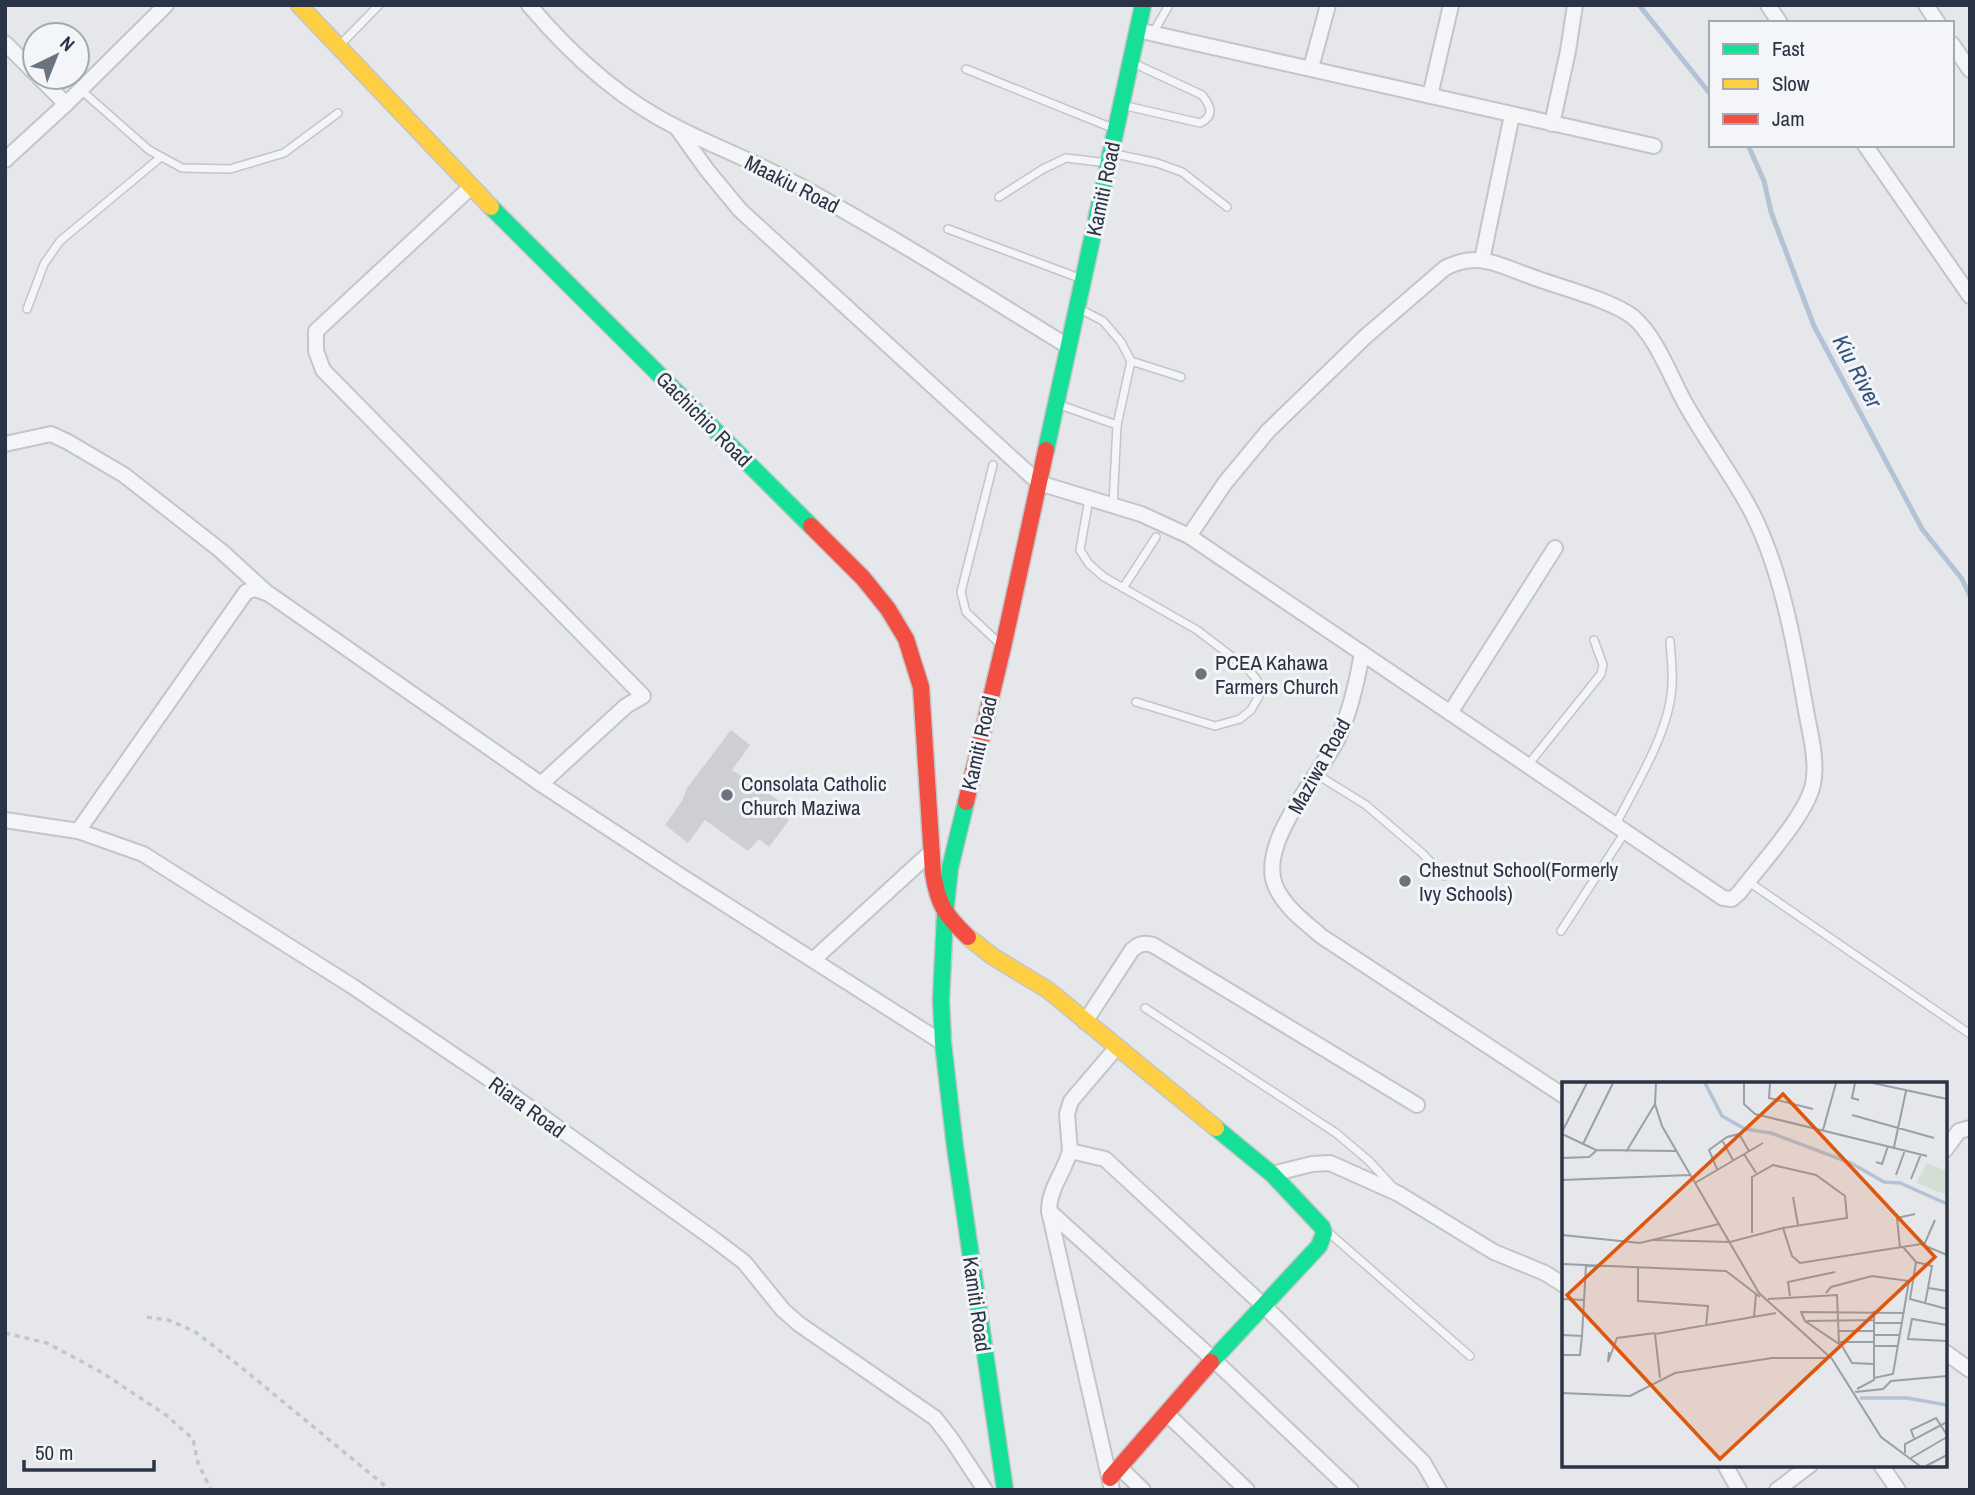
<svg xmlns="http://www.w3.org/2000/svg" width="1975" height="1495" viewBox="0 0 1975 1495" font-family="'Archivo Narrow',sans-serif">
<style>
.lines{fill:none;stroke-linecap:round;stroke-linejoin:round}
.stream{stroke:#b3c3d5;stroke-width:5}
.building{fill:#cdcfd2}
.lane-casing{stroke:#c3c5c8;stroke-width:10}
.street-casing{stroke:#c3c5c8;stroke-width:18}
.fast-casing{stroke:#c3c5c8;stroke-width:19}
.slow-casing{stroke:#c3c5c8;stroke-width:19}
.jam-casing{stroke:#c3c5c8;stroke-width:19}
.path{stroke:#c3c5ca;stroke-width:3.5;stroke-dasharray:5 5;stroke-linecap:butt}
.lane{stroke:#f4f5f7;stroke-width:7}
.street{stroke:#f4f5f7;stroke-width:14}
.fast{stroke:#16e098;stroke-width:16}
.slow{stroke:#ffcf43;stroke-width:16}
.jam{stroke:#f24e42;stroke-width:16}
.poi-dot{fill:#6b737e;stroke:#f3f5f9;stroke-width:2.5}
.labels{text-anchor:middle;dominant-baseline:central;stroke-width:6;stroke-linejoin:round;paint-order:stroke}
.street-label{font-size:21px;fill:#2a3444;stroke:#f3f5f9}
.poi-label{font-size:21px;fill:#2a3444;stroke:#f3f5f9;text-anchor:start}
.water-label{font-size:23px;font-style:italic;fill:#33527a;stroke:#f3f5f9}
.inset-river{fill:none;stroke:#b3c3d5;stroke-width:3.5}
.inset-road{fill:none;stroke:#9a9fa8;stroke-width:2}
.view{fill:#de570f;fill-opacity:0.15;stroke:#de570f;stroke-width:3.5}
.inset-edge{fill:none;stroke:#2a3444;stroke-width:3.5}
</style>
<rect width="100%" height="100%" fill="#e5e7ea"/>
<g class="lines">
<g class="stream">
<polyline points="1639,5 1711,95"/>
<polyline points="1748,145 1764,181 1771,212 1814,326 1922,529 1962,579 1970,596"/>
</g>
</g>
<polygon class="building" points="731,730 750,745 732,770 784,804 780,812 789,820 769,847 759,839 748,851 705,820 688,843 665,825 682,801 687,788"/>
<g class="lines">
<g class="lane-casing">
<g id="lane">
<polyline points="1153,33 1169,5"/>
<polyline points="339,46 379,5"/>
<polyline points="966,69 1115,129"/>
<polyline points="81,90 149,150 182,168 230,169 284,153 338,113"/>
<path d="M1122,105L1200,123C1215,116 1211,106 1202,95L1131,62"/>
<polyline points="1111,153 1157,163 1182,172 1227,207"/>
<polyline points="999,197 1043,169 1066,158 1108,163"/>
<polyline points="948,229 1082,279"/>
<polyline points="1078,308 1103,321 1121,342 1131,361 1117,425 1113,505"/>
<polyline points="27,309 44,264 60,241 161,157"/>
<polyline points="1131,361 1181,377"/>
<polyline points="1057,404 1117,425"/>
<polyline points="993,465 961,592 966,612 1000,644"/>
<polyline points="1089,499 1080,550 1089,564 1104,577 1197,630 1248,669 1257,680 1259,696 1251,710 1240,719 1215,726 1136,702"/>
<polyline points="1123,588 1156,537"/>
<polyline points="1528,765 1601,674 1603,665 1594,640"/>
<polyline points="1316,774 1366,805 1422,853 1444,876"/>
<path d="M1616,824C1637,783 1670,731 1672,685C1673,670 1671,656 1670,641"/>
<polyline points="1749,882 1970,1034"/>
<polyline points="1561,931 1625,832"/>
<polyline points="1145,1008 1336,1133 1369,1161 1394,1188"/>
<polyline points="1328,1232 1470,1356"/>
</g>
</g>
<g class="street-casing">
<g id="street">
<path d="M529,5C572,56 620,100 680,129C722,150 768,167 809,191C898,240 983,294 1069,347"/>
<polyline points="1768,5 1780,23"/>
<polyline points="1926,5 1938,23"/>
<polyline points="1137,30 1654,146"/>
<polyline points="5,43 35,73"/>
<polyline points="1952,44 1970,70"/>
<polyline points="1311,68 1328,5"/>
<polyline points="39,77 66,104"/>
<polyline points="1430,96 1451,5"/>
<polyline points="1552,124 1568,51 1575,5"/>
<path d="M677,128L707,170L740,210L1039,483L1141,514L1189,536L1362,653C1357,682 1351,709 1339,736C1321,775 1258,841 1275,885C1284,907 1304,921 1321,936L1564,1096"/>
<polyline points="1865,145 1970,296"/>
<polyline points="5,160 66,104 166,5"/>
<polyline points="471,187 316,331 316,351 323,370 643,696 626,706 541,784"/>
<polyline points="1482,260 1512,115"/>
<polyline points="5,444 51,434 68,442 124,475 220,550 265,591"/>
<path d="M1189,536L1225,483L1268,431L1365,337L1445,268C1478,251 1498,265 1530,276C1558,287 1612,300 1633,317C1656,336 1671,378 1685,403C1705,439 1730,472 1749,507C1780,564 1794,641 1805,705C1809,729 1818,760 1813,784C1807,815 1759,866 1739,893L1732,899L1723,898L1362,653"/>
<polyline points="1450,713 1555,548"/>
<polyline points="5,820 78,831 143,854 352,986 498,1085 715,1240 744,1262 783,1310 799,1324 935,1418 952,1440 985,1490"/>
<polyline points="78,831 246,592 255,589 269,594 541,784 681,876 943,1043"/>
<polyline points="813,960 931,852"/>
<path d="M1085,1022L1132,950C1139,944 1144,942 1153,945L1417,1105"/>
<polyline points="1945,1150 1959,1131 1970,1128"/>
<polyline points="1070,1151 1067,1114 1071,1101 1117,1047"/>
<polyline points="1272,1174 1312,1164 1330,1163 1399,1194 1494,1252 1545,1273 1564,1285"/>
<polyline points="1049,1211 1213,1359 1351,1490"/>
<polyline points="1945,1352 1970,1370"/>
<polyline points="1166,1413 1247,1490"/>
<polyline points="1725,1465 1739,1490"/>
<polyline points="1881,1465 1898,1490"/>
<polyline points="1119,1467 1143,1490"/>
<path d="M1112,1490L1049,1211C1049,1188 1064,1173 1070,1151L1105,1159L1264,1306L1423,1462L1439,1490"/>
<polyline points="1777,1490 1810,1465"/>
</g>
</g>
<g class="fast-casing">
<g id="fast">
<polyline points="491,207 811,526"/>
<polyline points="1046,450 1143,5"/>
<polyline points="966,802 950,868 945,915 941,1000 943,1043 955,1147 1005,1490"/>
<polyline points="1211,1362 1319,1246 1324,1233 1322,1227 1272,1174 1216,1128"/>
</g>
</g>
<g class="slow-casing">
<g id="slow">
<polyline points="299,5 491,207"/>
<polyline points="968,937 992,956 1048,990 1216,1128"/>
</g>
</g>
<g class="jam-casing">
<g id="jam">
<path d="M811,526L863,578L888,609L906,639L921,687L933,873C938,905 945,915 968,937"/>
<polyline points="966,802 1003,647 1046,450"/>
<polyline points="1110,1478 1211,1362"/>
</g>
</g>
<g class="path">
<polyline points="147,1317 168,1320 194,1331 241,1367 390,1490"/>
<polyline points="5,1333 47,1343 101,1372 166,1415 193,1439 198,1463 211,1490"/>
</g>
<use href="#lane" class="lane"/>
<use href="#street" class="street"/>
<use href="#fast" class="fast"/>
<use href="#slow" class="slow"/>
<use href="#jam" class="jam"/>
</g>
<g class="poi-dot">
<circle cx="1201" cy="674" r="7"/>
<circle cx="727" cy="795" r="7"/>
<circle cx="1405" cy="881" r="7"/>
</g>
<g class="labels">
<g class="street-label">
<text transform="translate(792 184) rotate(27)">Maakiu Road</text>
<text transform="translate(1103 189) rotate(-78)">Kamiti Road</text>
<text transform="translate(704 419) rotate(45)">Gachichio Road</text>
<text transform="translate(979 743) rotate(-77)">Kamiti Road</text>
<text transform="translate(1319 766) rotate(-61)">Maziwa Road</text>
<text transform="translate(527 1107) rotate(36)">Riara Road</text>
<text transform="translate(977 1304) rotate(82)">Kamiti Road</text>
</g>
<g class="poi-label">
<text x="1215" y="662">PCEA Kahawa<tspan x="1215" dy="24">Farmers Church</tspan></text>
<text x="741" y="783">Consolata Catholic<tspan x="741" dy="24">Church Maziwa</tspan></text>
<text x="1419" y="869">Chestnut School(Formerly<tspan x="1419" dy="24">Ivy Schools)</tspan></text>
</g>
<g class="water-label">
<text transform="translate(1858 371) rotate(62)">Kiu River</text>
</g>
</g>
<g transform="translate(1562 1082)">
<rect width="385" height="385" fill="#e5e7ea"/>
<path d="M365,81L385,89V113L354,101Z" fill="#d5ded5"/>
<path class="inset-river" d="M143,1L160,34L183,47L209,51L289,81L322,100L338,101L385,122M298,316H345L385,323"/>
<path class="inset-road" d="M94,1L93,22L100,44L197,211L270,277L319,355L358,384M182,1V22L193,32L365,74M208,1L207,16L251,27M293,1L290,16L297,18M311,1L385,17M290,33L372,56M261,48L274,1M0,50L25,1M0,52L34,68L114,69M160,58L171,78M21,62L51,1M332,65L344,9M64,70L93,22M182,72L194,91M0,76L27,75L34,69M314,80L320,82L326,64M155,87L147,68L165,55L177,52L187,69M334,93L343,68M349,97L359,72M0,98L128,93M133,101L201,61M231,115L236,143M190,151V95L211,83L254,93L283,114L285,136L221,146M0,153L78,161L157,142M92,158L168,160L221,146L230,174L238,181L359,162L385,173M362,163L373,138M341,165L354,180L370,184L366,206M338,166L335,136L353,132M354,180L348,217L385,227M0,182L164,189L198,215M76,186V219L146,224L144,244M264,211L269,205L310,194L347,199L331,292L312,296M228,214L226,200L273,190M0,217L22,218M206,217L275,213L277,262M363,222L366,206L385,209M192,235L194,212M245,239L312,238M312,241H340M385,243L350,237L346,257L385,259M276,249H312M0,253L20,254L24,183M312,253H338M277,260H312M312,264H335M47,270L46,280L55,256L93,251M0,273H18L20,254M312,282L290,281L280,264L243,239L239,230L341,231M98,296L93,252L214,231M295,307L312,298V229M293,310L321,307L329,299L385,294M0,311L68,314L113,291L210,276H266M352,356L349,348L374,336L385,353M343,371V362L385,340M349,376L385,355M364,384L385,373"/>
<path class="view" d="M221,12L373,175L158,377L5,213Z"/>
<rect width="385" height="385" class="inset-edge"/>
</g>
<rect width="1975" height="1495" fill="none" stroke="#2a3444" stroke-width="14"/>
<rect x="1709" y="21" width="245" height="126" fill="#f3f5f9" stroke="#a3a8b1" stroke-width="2"/>
<rect x="1723" y="44" width="35" height="10" fill="#16e098" stroke="#a3a8b1" stroke-width="2"/>
<text x="1772" y="56" font-size="21" fill="#2a3444">Fast</text>
<rect x="1723" y="79" width="35" height="10" fill="#ffcf43" stroke="#a3a8b1" stroke-width="2"/>
<text x="1772" y="91" font-size="21" fill="#2a3444">Slow</text>
<rect x="1723" y="114" width="35" height="10" fill="#f24e42" stroke="#a3a8b1" stroke-width="2"/>
<text x="1772" y="126" font-size="21" fill="#2a3444">Jam</text>
<g transform="translate(56 56) rotate(43)"><circle r="33" fill="#f3f5f9" stroke="#a3a8b1" stroke-width="2"/>
<path d="M0-5L12 26L0 18L-12 26Z" fill="#6b737e"/>
<text y="-10" font-size="19" font-weight="bold" text-anchor="middle" fill="#2a3444">N</text>
</g>
<path d="M24 1460v10h130v-10" fill="none" stroke="#2a3444" stroke-width="3.5"/>
<text x="35" y="1460" font-size="21" fill="#2a3444" stroke="#f3f5f9" stroke-width="5" paint-order="stroke">50 m</text>
</svg>
